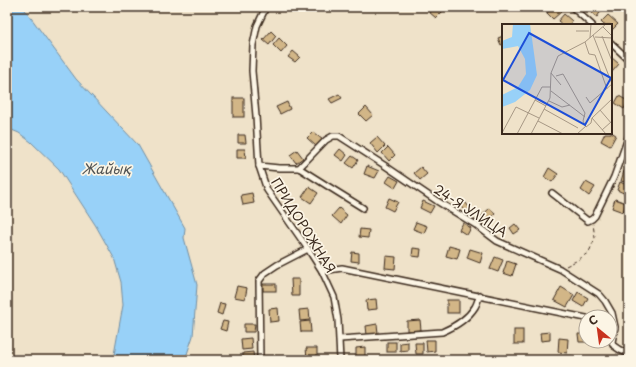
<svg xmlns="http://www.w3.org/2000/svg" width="636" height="367" viewBox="0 0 636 367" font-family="'Playpen Sans',sans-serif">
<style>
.water{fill:#98d1f8;stroke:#738ea1}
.building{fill:#d2b687;stroke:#3b2a1e}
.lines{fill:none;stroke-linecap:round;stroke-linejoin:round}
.minor-casing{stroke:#3b2a1e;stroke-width:8}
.path{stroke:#3b2a1e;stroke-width:1;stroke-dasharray:4 3;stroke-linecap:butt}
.minor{stroke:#fcf5e5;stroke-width:5}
.labels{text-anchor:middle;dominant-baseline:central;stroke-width:3.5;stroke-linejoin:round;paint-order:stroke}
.street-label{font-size:13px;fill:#3b2a1e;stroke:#fcf5e5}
.water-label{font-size:14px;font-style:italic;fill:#525454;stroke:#fcf5e5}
.inset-road{fill:none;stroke:#a79885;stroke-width:1}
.view{fill:#1d4ed8;fill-opacity:0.15;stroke:#1d4ed8;stroke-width:2}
.inset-edge{fill:none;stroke:#3b2a1e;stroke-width:2}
</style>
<rect width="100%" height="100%" fill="#efe2c9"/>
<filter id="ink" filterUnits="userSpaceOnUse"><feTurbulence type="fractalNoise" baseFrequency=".025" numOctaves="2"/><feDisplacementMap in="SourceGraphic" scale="8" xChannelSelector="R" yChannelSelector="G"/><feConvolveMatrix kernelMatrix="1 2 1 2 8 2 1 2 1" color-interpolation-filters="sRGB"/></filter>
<g filter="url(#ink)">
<polygon class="water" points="7,7 23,7 76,79 138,145 185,228 184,238 197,285 193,336 185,360 113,360 123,305 121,282 114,258 96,226 59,169 31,142 19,133 7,128"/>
<g class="building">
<polygon points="434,7 439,7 443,11 436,18 429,12"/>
<polygon points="553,7 556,7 561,12 553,19 547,13"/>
<polygon points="589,7 602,7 603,8 597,17 587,9"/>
<polygon points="564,14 572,21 569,25 563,25 558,21"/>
<polygon points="608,15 618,24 611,31 611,25 604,25 601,22"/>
<polygon points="271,31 276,36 269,45 263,40"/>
<polygon points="503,36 503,44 501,45 498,38"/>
<polygon points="279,38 287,46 281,53 273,45"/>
<polygon points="293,51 300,57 295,62 288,57"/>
<polygon points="611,57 619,64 612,72 611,71"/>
<polygon points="339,94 342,98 332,103 329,99"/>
<polygon points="619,96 628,101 624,109 615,103"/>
<rect x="233" y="98" width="11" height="19"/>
<polygon points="287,102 290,109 280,114 276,107"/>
<polygon points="366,107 373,115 366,121 359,114"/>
<polygon points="313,132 323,140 317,147 307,138"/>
<polygon points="611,132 616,135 610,146 601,141 605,133 611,133"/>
<polygon points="238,135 245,135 246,143 238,143"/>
<polygon points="377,137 385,146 378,153 370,143"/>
<polygon points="388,147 395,155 389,161 382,153"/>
<polygon points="237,149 245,149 246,158 237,158"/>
<polygon points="340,149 347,155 343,161 335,155"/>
<polygon points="297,150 303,158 296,163 290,155"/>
<polygon points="352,156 358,160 353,168 346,163"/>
<polygon points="367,166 379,171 375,178 364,174"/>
<polygon points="421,167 427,174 420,180 414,173"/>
<polygon points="549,168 558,174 552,182 544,177"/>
<polygon points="624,171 629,172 629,183 621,181"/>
<polygon points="390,176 399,181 395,188 386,182"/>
<polygon points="586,182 595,187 589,196 581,190"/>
<polygon points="620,182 629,186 629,192 628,195 617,190"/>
<polygon points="309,187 318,193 311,203 302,197"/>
<polygon points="252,193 254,203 243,205 241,195"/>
<polygon points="389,198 398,202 393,211 385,207"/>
<polygon points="615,199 626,203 623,212 612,208"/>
<polygon points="423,201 434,206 430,213 420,208"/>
<polygon points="465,202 470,208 466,212 460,206"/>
<polygon points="339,208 347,215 341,224 332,216"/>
<polygon points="490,208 495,214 483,225 478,219"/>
<polygon points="416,222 427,226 424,233 413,229"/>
<polygon points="463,223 471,228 467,235 459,230"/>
<polygon points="515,224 520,230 514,234 510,228"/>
<polygon points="360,229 369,230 368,238 359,237"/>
<polygon points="449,246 460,249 457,259 446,256"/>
<polygon points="413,248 421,249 420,257 412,256"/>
<polygon points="470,249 483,253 480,263 467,258"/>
<polygon points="352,252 359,253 359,262 351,261"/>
<polygon points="386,256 396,257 395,269 385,268"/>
<polygon points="495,257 503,260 498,272 490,269"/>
<polygon points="507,261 516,264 512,276 503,273"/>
<polygon points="291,279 299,279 299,296 292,296"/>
<rect x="263" y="284" width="13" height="7"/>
<polygon points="237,286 247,288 245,299 234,297"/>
<polygon points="561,287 574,295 567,307 554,300"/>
<polygon points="578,292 588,298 583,307 573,301"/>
<polygon points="376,299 377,309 367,310 366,300"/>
<rect x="447" y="300" width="12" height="13"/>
<polygon points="220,303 225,304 222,315 217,313"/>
<polygon points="278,308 279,321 270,322 269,309"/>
<polygon points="309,309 310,320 300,321 299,310"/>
<polygon points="420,320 421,330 407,331 407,321"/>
<polygon points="223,321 228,322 226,331 220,329"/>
<polygon points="310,321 311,332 301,332 300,322"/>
<polygon points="244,324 255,324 254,332 244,332"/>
<polygon points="377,324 378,333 367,335 366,326"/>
<rect x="514" y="330" width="9" height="14"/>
<polygon points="550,332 550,340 541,341 540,333"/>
<polygon points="578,334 586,334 586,341 588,342 579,342"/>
<polygon points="251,338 252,349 242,350 241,339"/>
<polygon points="559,338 568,339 567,353 558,352"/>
<polygon points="426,340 435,340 435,351 427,352"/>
<polygon points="592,341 605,341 604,345 592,342"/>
<rect x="387" y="342" width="9" height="10"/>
<polygon points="408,342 408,350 400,351 400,343"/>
<polygon points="415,343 423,343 423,354 416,354"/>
<polygon points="365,347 365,357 356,358 356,348"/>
<polygon points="306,348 317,348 317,358 307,359"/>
<polygon points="253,352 254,360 243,360 243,353"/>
<polygon points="564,356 573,356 574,360 564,360"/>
</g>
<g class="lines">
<g class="minor-casing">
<g id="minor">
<polyline points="266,7 257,26 253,45 252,71 256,116 259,166 267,190 308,249 322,271 334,297 338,320 340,360"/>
<polyline points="572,7 592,25"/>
<polyline points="611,43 629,60"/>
<polyline points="259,166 279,168 299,168 326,185 363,208"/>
<polyline points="299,168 326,140 333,136 339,136 384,165 437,201 476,225 497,241 560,269 599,294 605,301 612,313 615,327 612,342 614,346 620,350 629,354"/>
<polyline points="552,193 588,221 592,219 595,216 614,177 629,135"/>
<polyline points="322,271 342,268 586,318"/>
<polyline points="594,317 598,316 603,317"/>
<path d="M340,339L442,332C454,327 468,318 475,307C477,304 478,299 480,295"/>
<polyline points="260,360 259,281 265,273 277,265 308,249"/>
</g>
</g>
<g class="path">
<polyline points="566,266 578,260 589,252 595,238 593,224"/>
<polyline points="614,360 617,353"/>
</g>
<use href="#minor" class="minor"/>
</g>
</g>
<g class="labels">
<g class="street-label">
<text transform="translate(471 210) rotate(33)">24-Я УЛИЦА</text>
<text transform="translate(304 225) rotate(58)">ПРИДОРОЖНАЯ</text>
</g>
<g class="water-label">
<text x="106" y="168">Жайық</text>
</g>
</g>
<g transform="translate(502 24)">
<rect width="110" height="110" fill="#efe2c9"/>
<path d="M11,0H28L35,51L28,66L13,78L0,83V71L16,63L24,50L23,35L16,22L0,25V17L10,13Z" fill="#98d1f8"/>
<path class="inset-road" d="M101,3L110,12M74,7H87M91,11L110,60M100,12L110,37M93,13L110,14M88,14L89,0M83,18L87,30L93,31L105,65M49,49L59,61M54,52L61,50L83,89L81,97L84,103L89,99L90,94M49,67L83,93M84,73L88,79L110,60M33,76L44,82M47,77L60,83L68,81M42,85L76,104M98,86L110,100M90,94L110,75M90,94L104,110M36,97L61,110M100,106L109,98M0,109L14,83L37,94M15,110L40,63H49M29,110L48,74L49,49L56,32L83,18L104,0M75,110L84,102"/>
<path class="view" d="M27,9L109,54L83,101L1,56Z"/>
<rect width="110" height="110" class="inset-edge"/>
</g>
<rect width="636" height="367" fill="none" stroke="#fcf5e5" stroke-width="24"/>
<rect x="12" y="12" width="612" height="343" fill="none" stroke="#3b2a1e" stroke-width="1.5" filter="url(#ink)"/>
<g transform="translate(598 329) rotate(331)"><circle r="19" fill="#fcf5e5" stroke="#afa495"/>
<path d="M0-3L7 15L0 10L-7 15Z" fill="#c8321e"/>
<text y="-6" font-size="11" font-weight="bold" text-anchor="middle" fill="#3b2a1e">С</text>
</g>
</svg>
